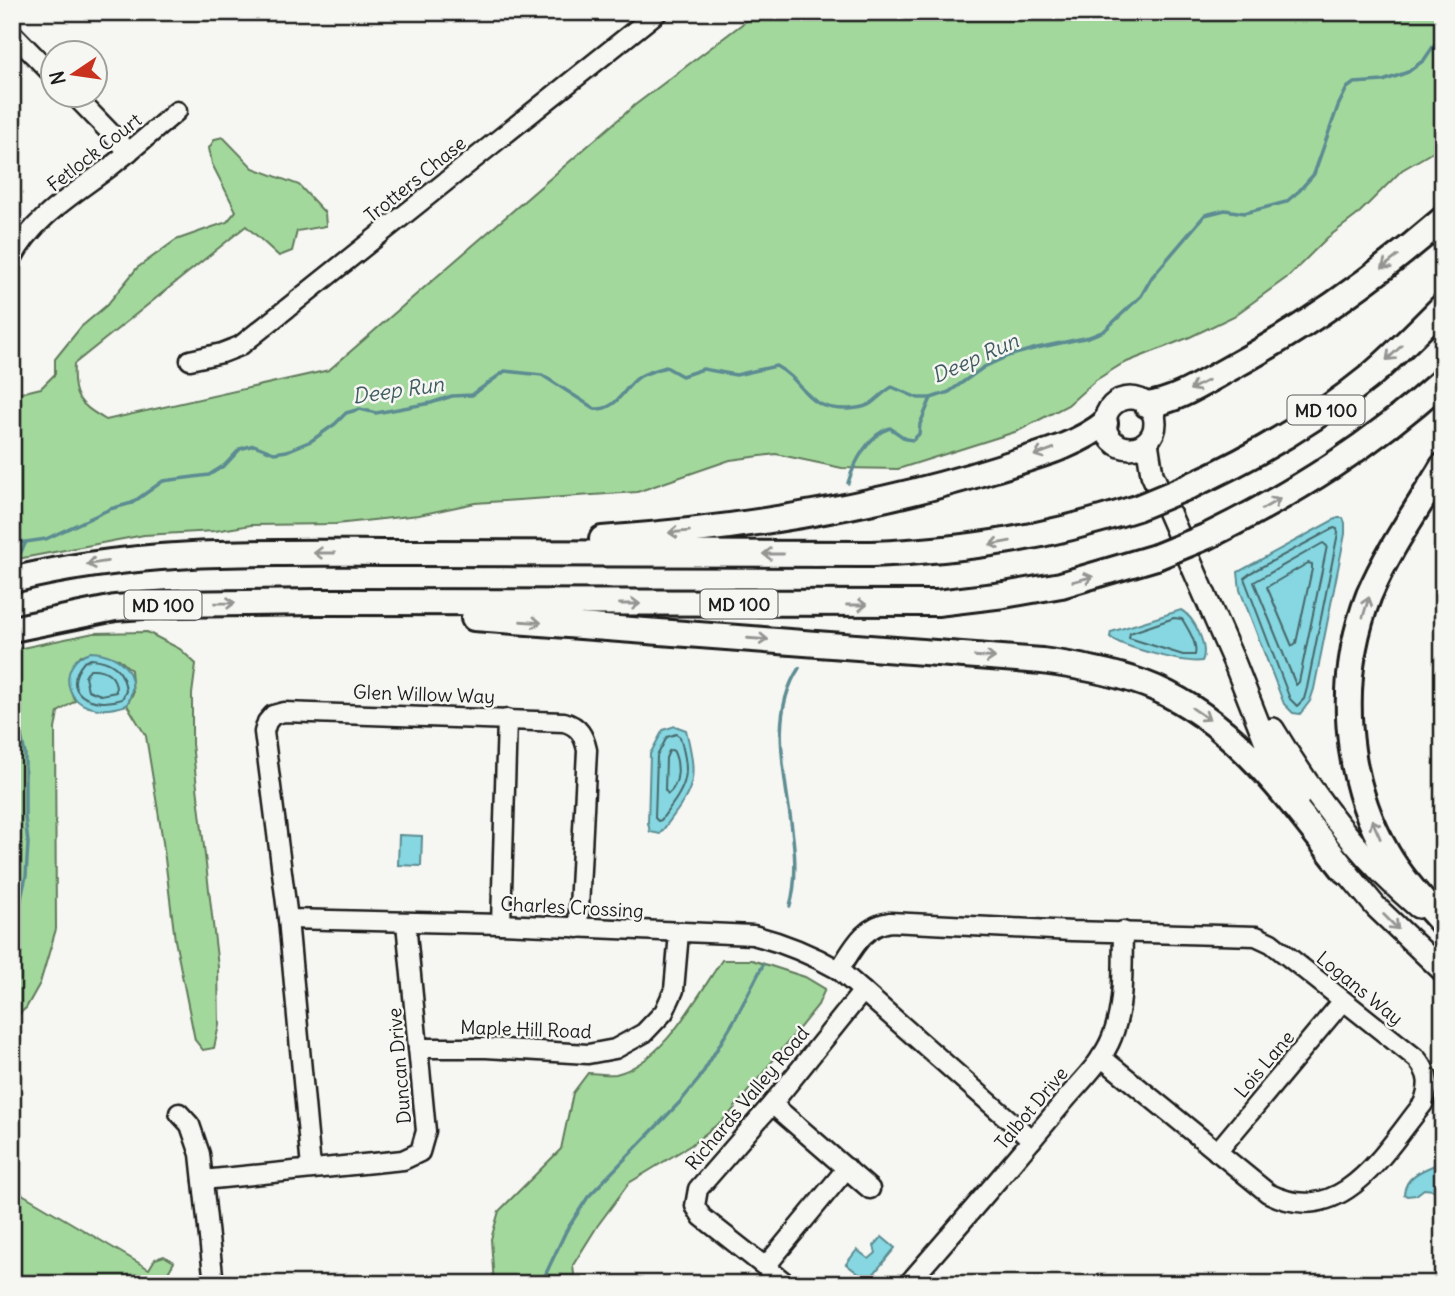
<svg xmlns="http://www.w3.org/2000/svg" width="1455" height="1296" viewBox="0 0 1455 1296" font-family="Delius,sans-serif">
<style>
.green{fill:#a3d89c;stroke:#607a5c;stroke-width:2}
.water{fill:#86d7e1;stroke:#5c8c92;stroke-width:2}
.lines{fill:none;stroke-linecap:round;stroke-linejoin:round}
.shore{stroke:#46676b;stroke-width:2}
.stream{stroke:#5c8c92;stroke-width:3.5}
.minor-casing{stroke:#1c1c1c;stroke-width:23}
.major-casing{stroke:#1c1c1c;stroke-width:26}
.highway-casing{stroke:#1c1c1c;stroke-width:30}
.minor{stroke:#f6f6f2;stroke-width:18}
.major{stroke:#f6f6f2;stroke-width:21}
.highway{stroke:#f6f6f2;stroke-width:24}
.highway-bridge-casing{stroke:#1c1c1c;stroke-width:30;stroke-linecap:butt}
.highway-bridge{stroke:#f6f6f2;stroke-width:24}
.oneway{stroke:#949492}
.labels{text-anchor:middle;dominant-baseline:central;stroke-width:5;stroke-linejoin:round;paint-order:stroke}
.shield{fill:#f6f6f2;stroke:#5d5d5c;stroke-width:2}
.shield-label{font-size:18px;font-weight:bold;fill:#1c1c1c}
.street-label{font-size:19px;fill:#1c1c1c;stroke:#f6f6f2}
.water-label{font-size:21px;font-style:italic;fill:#415d61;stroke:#f6f6f2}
</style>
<rect width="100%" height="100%" fill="#f6f6f2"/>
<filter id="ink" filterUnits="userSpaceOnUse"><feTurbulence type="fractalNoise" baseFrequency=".0143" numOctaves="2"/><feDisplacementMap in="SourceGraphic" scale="14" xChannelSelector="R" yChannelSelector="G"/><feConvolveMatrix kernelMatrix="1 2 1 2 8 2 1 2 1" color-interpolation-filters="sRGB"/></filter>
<g filter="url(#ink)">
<g class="green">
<path d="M758,12H1443V146L1402,170L1356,216L1327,238L1289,276L1234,316L1190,337L1122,364L1096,380L1068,405L1018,431L898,469L842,468L776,454L730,460L637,492L475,503L419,515L336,524L251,525L215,531L144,535L12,560V395L41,388L55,374V359L64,348L81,327L107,305L137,268L176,240L227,222L236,211L212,164L209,148L215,139L223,137L253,168L299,185L325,213L326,226L297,231L292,251L279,256L246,226L74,364C72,398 78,403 106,420L329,370L635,105Z"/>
<path d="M147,632L180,649L196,664L192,694V744L218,967L219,1025L214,1048L203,1050L195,1040L175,940L163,842L146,736L127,705L133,693L131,670L119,659L81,655C68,669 66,684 75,701L58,712L55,729L56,929L40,983L26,1008L12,1020V650L94,633Z"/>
<path d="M722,960H752L805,977L825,989L818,1005L728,1116L691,1145L629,1183L598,1225L573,1265L575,1284H494L491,1239L499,1211L561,1149L573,1093L588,1073C597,1073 608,1075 616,1074C663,1063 696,998 722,960Z"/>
<polygon points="12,1188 149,1269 155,1259 164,1256 174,1262 165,1278 173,1284 12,1284"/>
</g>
<g class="water">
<polygon points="1337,518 1343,518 1345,523 1345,534 1314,689 1310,701 1300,714 1293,713 1284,704 1240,590 1238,572"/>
<path d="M1181,610C1194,617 1209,647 1202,661C1186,664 1121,647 1110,637L1111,632Z"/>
<path d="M91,652C121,654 142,674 127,705C61,726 53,661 91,652Z"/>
<path d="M675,726L686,730C700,787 692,790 660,834L650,832L648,823L650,754L663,730Z"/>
<polygon points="399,835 422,836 421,866 398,865"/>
<path d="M1441,1155H1443V1191L1424,1189L1416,1195L1407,1196L1404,1194C1405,1176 1423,1170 1437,1164Z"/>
<polygon points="882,1237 895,1248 868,1281 846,1264 857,1250 869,1259 876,1253 874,1246"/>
</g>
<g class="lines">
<g class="shore">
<polygon points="1334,528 1337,529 1338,533 1307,688 1304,699 1297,706 1290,699 1244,578 1252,572"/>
<polygon points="1323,543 1327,546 1299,682 1296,685 1254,582"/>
<polygon points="1308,563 1312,564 1312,569 1296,643 1292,646 1267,587"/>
<path d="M1174,618L1182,619C1188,629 1198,644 1195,655H1183L1129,638L1130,633Z"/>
<path d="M91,659C111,660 124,669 126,691L122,699C93,709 58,693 84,662Z"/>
<path d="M90,669C105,668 117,675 116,692L101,695L88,690L85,677Z"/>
<path d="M676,734L680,737C692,779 686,786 661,820L658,821L655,818L657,756L667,737Z"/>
<path d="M673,750C680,763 680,785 668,794L665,790L666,758L669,751Z"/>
</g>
<g class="stream">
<path d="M848,483C854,463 869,434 890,428L906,439L913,440L919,434L920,424L931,398"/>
<path d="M12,544L46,539L110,509L132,503L163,481L209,475L225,465L240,449L254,445L274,453L287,451L311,441L335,424L346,413L360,409L376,413L431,403L452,396L472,395L505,371L542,375L595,409C618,410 622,389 639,377C647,372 657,370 666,367L682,376L703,369L736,375L776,366C809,384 803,410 849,409C856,408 864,408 870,404C878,399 883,392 892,387L918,398H931L949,392L984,367L1008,356L1037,348L1089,337L1104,331L1141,296L1152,277L1205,215L1225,210L1244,213L1256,210L1286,202L1299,191L1314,174L1338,106L1347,88L1354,83L1383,81L1408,72L1424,60L1443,32"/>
<polyline points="19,556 26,542"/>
<path d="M790,906C811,832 754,736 799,668"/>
<polyline points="12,939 26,876 28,843 25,817 25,754 15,707 13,680 15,649"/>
<polyline points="541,1284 566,1231 588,1197 681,1101 699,1079 735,1019 763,965"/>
</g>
<g class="minor-casing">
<g id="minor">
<polyline points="12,33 52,74"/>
<polyline points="73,94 129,152"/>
<path d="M12,259C33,218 74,194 110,167C133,149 155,130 177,111"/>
<polyline points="190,360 222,353 240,346 658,12"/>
<path d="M288,919L264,732L267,722L273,715L284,712L564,722C579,726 584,736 587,750L578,928"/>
<polyline points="501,924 507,719"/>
<path d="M839,970C853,949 863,926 890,922L1072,931L1256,936L1271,943L1417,1059C1430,1074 1430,1086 1423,1104C1383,1153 1342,1230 1268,1193L1101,1057"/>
<polyline points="418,1048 486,1048 588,1054 615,1049 644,1033 664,1012 674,990 679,933"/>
<polyline points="772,1104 870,1189"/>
<polyline points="179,1113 190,1125 200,1154 214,1284"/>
<polyline points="1217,1152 1342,1002"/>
<path d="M311,1168L288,919L501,924L753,935C784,943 811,954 839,970L1032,1140"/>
<polyline points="203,1180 403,1160 420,1152 426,1131 406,923"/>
<polyline points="766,1266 847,1168"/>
<polyline points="787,1284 702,1217 695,1206 698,1189 772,1104 863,991"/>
<path d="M908,1284C959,1225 1011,1166 1061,1105C1078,1084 1102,1063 1112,1037C1125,1005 1122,965 1123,931"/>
</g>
</g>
<g class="major-casing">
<g id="major">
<circle cx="1130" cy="423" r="25"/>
<polyline points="1147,442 1152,474 1235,664 1265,740 1298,799"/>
<path d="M1273,729C1312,794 1360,858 1418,907"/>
<polyline points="1336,859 1376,907 1443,971"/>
</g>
</g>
<g class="highway-casing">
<g id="highway">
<path d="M1147,405C1175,401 1200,385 1225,371C1303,329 1376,277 1443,219"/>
<path d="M1443,466C1418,508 1388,550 1369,595C1337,677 1343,777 1387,853C1402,879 1423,901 1443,924"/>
<path d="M1190,486C1254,457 1314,422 1369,377C1395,355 1419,330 1443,306"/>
<path d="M1210,535C1297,492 1371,445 1443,380"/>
<path d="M602,539C737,529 869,509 998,468C1034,456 1075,447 1105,423"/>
<path d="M12,580C143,547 278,553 412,553C565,553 718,553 872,554C967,550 1046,538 1137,508"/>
<path d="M474,618L1042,661C1080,666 1120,673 1155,688C1239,725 1290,802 1345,871"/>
<polyline points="12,629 115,608 171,604 317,602 937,603 1004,595 1061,585 1156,557"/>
</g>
</g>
<use href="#minor" class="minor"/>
<use href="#major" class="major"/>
<use href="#highway" class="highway"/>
<g class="highway-bridge-casing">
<g id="highway-bridge">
<polyline points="1137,508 1190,486"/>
<polyline points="1156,557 1210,535"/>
</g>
</g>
<use href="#highway-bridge" class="highway-bridge"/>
</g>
<defs><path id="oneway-shaft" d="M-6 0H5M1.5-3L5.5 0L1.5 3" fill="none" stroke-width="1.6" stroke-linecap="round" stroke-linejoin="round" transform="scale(1.75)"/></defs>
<g class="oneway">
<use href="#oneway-shaft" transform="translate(1390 262) rotate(142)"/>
<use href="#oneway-shaft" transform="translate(1394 353) rotate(137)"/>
<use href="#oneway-shaft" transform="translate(1199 385) rotate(153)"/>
<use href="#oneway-shaft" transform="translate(1044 452) rotate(160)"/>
<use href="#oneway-shaft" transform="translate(1271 504) rotate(-30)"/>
<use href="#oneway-shaft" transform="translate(679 532) rotate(175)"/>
<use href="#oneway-shaft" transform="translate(1000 543) rotate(170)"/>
<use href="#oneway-shaft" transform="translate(324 553) rotate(180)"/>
<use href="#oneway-shaft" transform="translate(773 554) rotate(-180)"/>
<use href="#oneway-shaft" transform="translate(97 563) rotate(171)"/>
<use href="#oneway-shaft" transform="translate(1083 579) rotate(-14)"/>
<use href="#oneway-shaft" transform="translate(225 603) rotate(-1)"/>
<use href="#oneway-shaft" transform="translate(630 604)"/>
<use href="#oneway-shaft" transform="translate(857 605)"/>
<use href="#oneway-shaft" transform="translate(1366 607) rotate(-73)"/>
<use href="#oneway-shaft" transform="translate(531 622) rotate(4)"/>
<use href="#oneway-shaft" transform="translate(758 639) rotate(4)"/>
<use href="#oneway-shaft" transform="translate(985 657) rotate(4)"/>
<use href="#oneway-shaft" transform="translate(1201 714) rotate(34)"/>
<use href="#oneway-shaft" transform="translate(1376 829) rotate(-114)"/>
<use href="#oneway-shaft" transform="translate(1391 922) rotate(45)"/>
</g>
</g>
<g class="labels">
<g class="shield">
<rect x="1287.5" y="395.5" width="77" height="29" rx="5"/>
<rect x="700.5" y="589.5" width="77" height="29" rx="5"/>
<rect x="124.5" y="590.5" width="77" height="29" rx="5"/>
</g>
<g class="shield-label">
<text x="1326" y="410">MD 100</text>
<text x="739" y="604">MD 100</text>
<text x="163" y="605">MD 100</text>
</g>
<g class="street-label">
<text transform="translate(94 152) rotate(-38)">Fetlock Court</text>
<text transform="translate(415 179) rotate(-39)">Trotters Chase</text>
<text transform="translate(424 694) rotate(2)">Glen Willow Way</text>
<text transform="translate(572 907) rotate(3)">Charles Crossing</text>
<text transform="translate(1360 988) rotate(39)">Logans Way</text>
<text transform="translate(526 1029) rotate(2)">Maple Hill Road</text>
<text transform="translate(1264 1064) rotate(-50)">Lois Lane</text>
<text transform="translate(399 1066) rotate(-95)">Duncan Drive</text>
<text transform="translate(747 1098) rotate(-50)">Richards Valley Road</text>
<text transform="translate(1031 1108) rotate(-50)">Talbot Drive</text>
</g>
<g class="water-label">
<text transform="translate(975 358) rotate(-24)">Deep Run</text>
<text transform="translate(398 390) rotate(-8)">Deep Run</text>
</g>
</g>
<rect width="1455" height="1296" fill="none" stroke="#f6f6f2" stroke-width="42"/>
<rect x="21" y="21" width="1413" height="1254" fill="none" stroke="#1c1c1c" stroke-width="2.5" filter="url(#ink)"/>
<g transform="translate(74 74) rotate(257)"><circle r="33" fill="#f6f6f2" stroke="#9f9f9c" stroke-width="2"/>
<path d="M0-5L12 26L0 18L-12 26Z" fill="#c8321e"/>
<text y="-10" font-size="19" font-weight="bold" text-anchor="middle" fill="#1c1c1c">N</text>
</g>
</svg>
